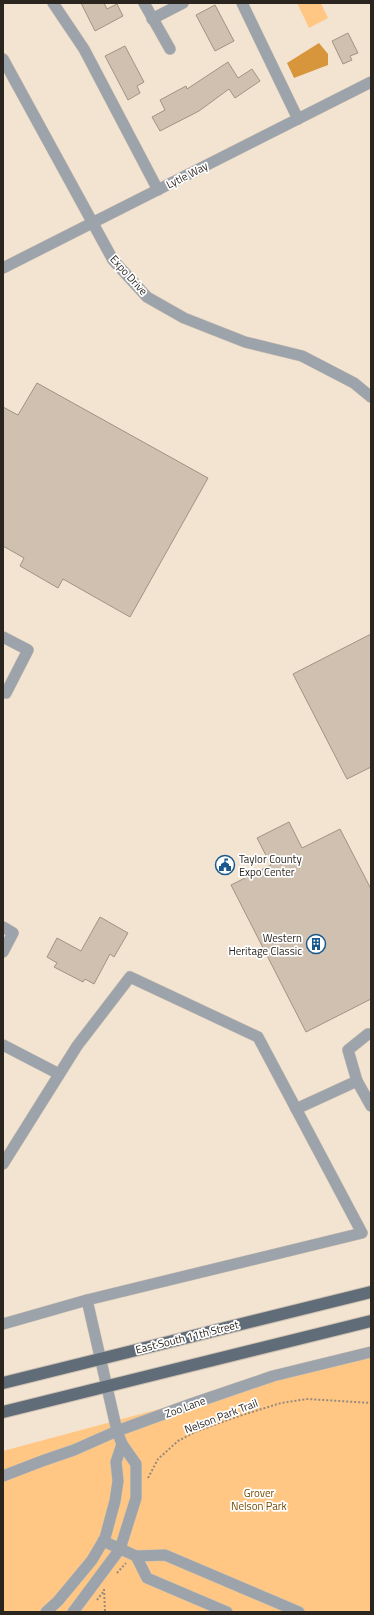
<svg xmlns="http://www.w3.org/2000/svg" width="374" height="1615" viewBox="0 0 374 1615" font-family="'Titillium Web',sans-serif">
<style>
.green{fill:#ffc783}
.water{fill:#d8963c}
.building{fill:#cfc0b0;stroke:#a19383}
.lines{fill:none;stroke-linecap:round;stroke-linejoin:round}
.minor-casing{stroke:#cfc2b2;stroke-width:12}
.major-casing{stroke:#cfc2b2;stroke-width:14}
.path{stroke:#958b7e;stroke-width:2;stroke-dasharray:2 2;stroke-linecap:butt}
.minor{stroke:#9ca3aa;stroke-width:11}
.major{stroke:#606c78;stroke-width:12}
.labels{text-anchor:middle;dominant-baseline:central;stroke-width:3.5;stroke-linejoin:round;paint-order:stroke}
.street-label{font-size:11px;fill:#2b251f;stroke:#fff}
.poi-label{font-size:11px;fill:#2b251f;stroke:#fff;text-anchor:start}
.park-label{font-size:11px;fill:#764b02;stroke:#fff}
</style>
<rect width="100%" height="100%" fill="#f3e4d2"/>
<g class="green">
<polygon points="297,3 321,3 328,18 309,28"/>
<polygon points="371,1352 371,1612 3,1612 3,1451"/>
</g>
<polygon class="water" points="319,43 328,54 328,65 294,78 287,63"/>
<g class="building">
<polygon points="81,3 104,3 107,9 117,4 123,16 95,31"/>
<polygon points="215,5 234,41 215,51 196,15"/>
<polygon points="348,33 358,53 350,56 352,60 343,64 332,41"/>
<polygon points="125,46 144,82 137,86 140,93 128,100 105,56"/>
<polygon points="228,62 238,78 252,69 260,81 235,98 229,89 199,111 160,131 152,117 165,110 160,100 186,86 187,89"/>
<polygon points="37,383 208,478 130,617 63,579 58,588 20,566 24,558 3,546 3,407 18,415"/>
<polygon points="371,634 371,767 347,779 293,674"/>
<polygon points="289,822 302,848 340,829 371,889 371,999 306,1032 231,885 271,865 257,838"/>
<polygon points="100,917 128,933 114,957 110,954 94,984 85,979 83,982 54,967 57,963 47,957 57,938 81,951"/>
</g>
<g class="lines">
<g class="minor-casing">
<g id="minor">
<polyline points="53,3 84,49 158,190"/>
<polyline points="144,3 170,49"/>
<polyline points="242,3 298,119"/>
<polyline points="152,19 183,3"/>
<polyline points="3,59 113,260 147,297 184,318 245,342 302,356 354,383 371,397"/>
<polyline points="3,268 371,82"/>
<polyline points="3,637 28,650 6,693 3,692"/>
<polyline points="3,927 13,933 3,952"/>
<polyline points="3,1045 59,1074"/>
<polyline points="357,1081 371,1106"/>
<polyline points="296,1109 357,1081 348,1050 368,1034 371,1034"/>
<polyline points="3,1164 77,1046 130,977 258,1037 362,1233 87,1300 117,1431 122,1444 136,1464 136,1498 120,1549 73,1612"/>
<polyline points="3,1324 87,1300"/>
<polyline points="3,1476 42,1461 74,1450 117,1431 191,1404 273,1376 371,1352"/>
<polyline points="103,1541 136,1556 147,1578 227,1612"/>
<polyline points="136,1556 165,1555 299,1612"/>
<polyline points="46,1612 58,1601 92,1560 105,1538 115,1501 118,1481 116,1462 122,1444"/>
</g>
</g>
<g class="major-casing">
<g id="major">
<polyline points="3,1383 371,1292"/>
<polyline points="3,1412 371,1321"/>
</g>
</g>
<g class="path">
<polyline points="148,1478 158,1459 178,1441 195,1432 236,1417 281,1403 307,1399 371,1403"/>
<polyline points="117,1573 126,1563"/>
<polyline points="104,1589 105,1612"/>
<polyline points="97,1600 103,1592"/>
</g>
<use href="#minor" class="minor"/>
<use href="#major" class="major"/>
</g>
<defs>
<g id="civic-ring" transform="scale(1)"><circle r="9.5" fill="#fff" stroke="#19598e" stroke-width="1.5"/><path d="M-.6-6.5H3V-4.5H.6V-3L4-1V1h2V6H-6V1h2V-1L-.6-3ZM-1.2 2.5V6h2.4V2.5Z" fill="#19598e"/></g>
<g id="building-ring" transform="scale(1)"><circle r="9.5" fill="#fff" stroke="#19598e" stroke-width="1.5"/><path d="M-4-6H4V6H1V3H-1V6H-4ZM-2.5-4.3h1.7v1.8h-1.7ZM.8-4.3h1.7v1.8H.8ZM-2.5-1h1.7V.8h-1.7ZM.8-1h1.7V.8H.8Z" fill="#19598e"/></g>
</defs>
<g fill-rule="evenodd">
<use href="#civic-ring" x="225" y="865"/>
<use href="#building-ring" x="316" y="944"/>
</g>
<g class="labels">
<g class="street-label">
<text transform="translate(187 175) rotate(-27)">Lytle Way</text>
<text transform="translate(129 275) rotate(48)">Expo Drive</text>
<text transform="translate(187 1337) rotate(-14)">East South 11th Street</text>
<text transform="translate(185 1407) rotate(-20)">Zoo Lane</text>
<text transform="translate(221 1416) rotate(-21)">Nelson Park Trail</text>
</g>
<g class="poi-label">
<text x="239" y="859">Taylor County<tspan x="239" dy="13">Expo Center</tspan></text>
<text x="302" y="938" text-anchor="end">Western<tspan x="302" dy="13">Heritage Classic</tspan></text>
</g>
<g class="park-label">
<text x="259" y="1493">Grover<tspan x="259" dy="13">Nelson Park</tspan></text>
</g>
</g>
<rect width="374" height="1615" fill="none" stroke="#2b251f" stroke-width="8"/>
</svg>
